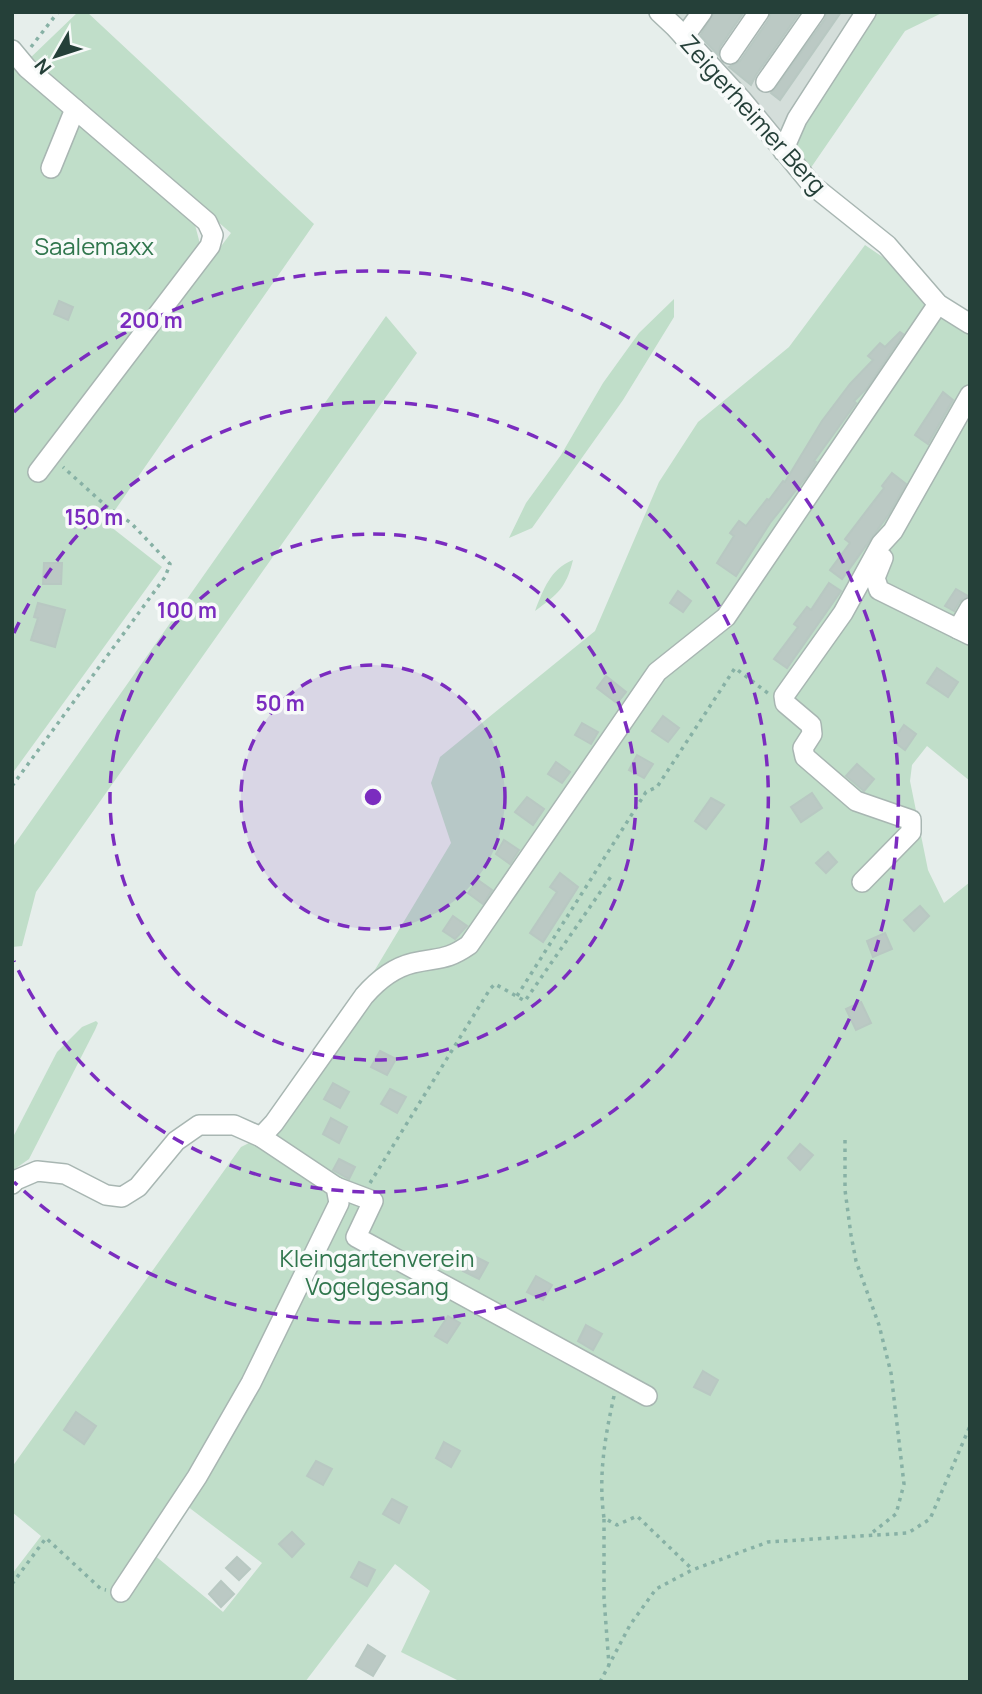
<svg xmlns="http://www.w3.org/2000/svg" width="982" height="1694" viewBox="0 0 982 1694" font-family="Manrope,sans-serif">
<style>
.built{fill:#d4deda}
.green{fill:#c0dec9;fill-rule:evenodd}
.building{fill:#bbc9c4;stroke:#b8c8c2;stroke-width:2}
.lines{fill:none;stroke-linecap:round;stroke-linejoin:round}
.minor-casing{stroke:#a8b6b2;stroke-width:22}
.path{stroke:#87b1a5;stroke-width:3.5;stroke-dasharray:3.5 5;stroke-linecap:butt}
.minor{stroke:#fff;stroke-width:19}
.ring{fill:none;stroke:#7b2cbf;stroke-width:3.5;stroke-dasharray:12 9}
.labels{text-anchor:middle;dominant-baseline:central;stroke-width:7;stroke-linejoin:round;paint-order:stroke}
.street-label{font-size:24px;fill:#254039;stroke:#f7faf9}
.park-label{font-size:24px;fill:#30764d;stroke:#f7faf9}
.centre{fill:#7b2cbf;stroke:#f7faf9;stroke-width:3.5}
.ring-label{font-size:21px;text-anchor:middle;font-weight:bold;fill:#7b2cbf;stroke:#f7faf9;stroke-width:7;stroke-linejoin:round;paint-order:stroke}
</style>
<rect width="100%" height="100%" fill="#e6eeeb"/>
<polygon class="built" points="661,12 869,12 782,139"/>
<g class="green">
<polygon points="78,12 87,12 314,224 106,523 162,567 12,774 12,65 194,221 200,244 31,467 47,478 231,233 28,60"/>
<polygon points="869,12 944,12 905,31 810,169 782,139"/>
<path d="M865,245L934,292L970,312V781L927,746L912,765L910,781L928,870L944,903L970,882V1682H461L401,1652L430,1591L395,1564L305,1682H12V1574L41,1536L12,1512V1467L241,1147L271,1132L376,968L451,843L431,783L440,757L595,631L659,482L698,422L789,347ZM187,1506L262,1563L223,1612L153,1554Z"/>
<polygon points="674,299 674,317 623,400 532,528 509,538 526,503 561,455 603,383 639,333"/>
<polygon points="386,316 417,353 36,892 22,946 12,947 12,848"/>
<path d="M573,560C566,588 558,594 535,611C543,590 551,568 573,560Z"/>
<polygon points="96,1021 98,1023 95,1030 29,1159 12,1171 12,1139 57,1052 82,1027"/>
</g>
<g class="building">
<polygon points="714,12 744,12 720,47 718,55 700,36"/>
<polygon points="771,12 800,12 756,75 751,85 729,67 740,61 769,19"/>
<polygon points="827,12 841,12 780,100 771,93 825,19"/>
<polygon points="59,301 73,307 68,320 54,314"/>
<polygon points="900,332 903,334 867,388 854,401 856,403 814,461 816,462 808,475 770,523 736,576 717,563 734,536 730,533 739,521 746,526 767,499 769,500 783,481 785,482 822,421 850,384 873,360 868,356 880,343 885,347"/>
<polygon points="943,392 953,400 928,444 915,435"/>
<polygon points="892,473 906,484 889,514 842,579 830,570 850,543 845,539 884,488 882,486"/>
<polygon points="44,563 62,563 61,584 43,584"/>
<polygon points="829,583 841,591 787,668 774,659 798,627 794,624 807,607 811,610"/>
<polygon points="956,589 968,596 960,601 954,611 945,606"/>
<polygon points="678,591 691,601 683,612 670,603"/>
<polygon points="38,603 65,610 55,647 31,640 38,618 34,617"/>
<polygon points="937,668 958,682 948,697 927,683"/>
<polygon points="606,676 626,692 617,703 597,688"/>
<polygon points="663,716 679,728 668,742 652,731"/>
<polygon points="582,723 598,732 591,744 575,735"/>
<polygon points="904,725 916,734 905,750 893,741"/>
<polygon points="637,755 653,764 644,778 629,770"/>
<polygon points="556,762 570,772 562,783 548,774"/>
<polygon points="857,764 874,779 864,791 846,776"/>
<polygon points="812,793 822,808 801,822 791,807"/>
<polygon points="527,797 544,809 533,825 515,812"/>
<polygon points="711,798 724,805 706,829 695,821"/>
<polygon points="504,840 519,850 510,864 496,854"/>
<polygon points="828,852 837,862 826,873 816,863"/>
<polygon points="560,873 578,887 543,942 530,933 557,892 550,887"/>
<polygon points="478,880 492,890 483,904 468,893"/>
<polygon points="920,906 929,916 914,931 904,920"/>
<polygon points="453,916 467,926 455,939 443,931"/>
<polygon points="885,933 892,949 873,957 867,941"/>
<polygon points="861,1002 871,1023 856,1030 846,1009"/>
<polygon points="380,1051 396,1059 387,1075 371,1067"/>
<polygon points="333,1083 349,1092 340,1108 324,1099"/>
<polygon points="390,1089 406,1097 397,1113 381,1104"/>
<polygon points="331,1118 347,1127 339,1143 323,1134"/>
<polygon points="800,1144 813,1155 800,1170 788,1158"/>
<polygon points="339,1159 355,1167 349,1179 333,1170"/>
<polygon points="472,1255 488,1263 479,1279 463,1271"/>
<polygon points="536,1276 552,1285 543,1300 527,1292"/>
<polygon points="448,1316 460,1323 447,1343 435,1336"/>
<polygon points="586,1325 602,1334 593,1350 578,1341"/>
<polygon points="703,1371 718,1380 710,1395 694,1387"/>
<polygon points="76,1412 96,1426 84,1444 64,1430"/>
<polygon points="444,1442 460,1451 451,1467 436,1458"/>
<polygon points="316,1461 332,1469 323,1485 307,1476"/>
<polygon points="392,1499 407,1507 399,1523 383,1514"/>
<polygon points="292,1532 304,1544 292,1557 279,1544"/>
<polygon points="237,1557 250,1569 239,1580 226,1568"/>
<polygon points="359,1562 375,1570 367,1586 351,1577"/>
<polygon points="221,1581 234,1594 221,1607 209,1594"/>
<polygon points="368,1645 385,1656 373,1676 356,1666"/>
</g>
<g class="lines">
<g class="minor-casing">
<g id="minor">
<polyline points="659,12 675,27 742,100 812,185 887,245 938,304 970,324"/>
<polyline points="684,37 702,12"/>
<polyline points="12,50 27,68 207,222 213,235 210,246 38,472"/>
<polyline points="730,54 759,12"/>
<polyline points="766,82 815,12"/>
<polyline points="783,151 797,119 866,12"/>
<polyline points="51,168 75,109"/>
<polyline points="883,558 875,578 879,590 970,635"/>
<polyline points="958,629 970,608"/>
<polyline points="862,882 911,832 911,820 856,801 805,757 803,748 812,734 811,725 785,703 784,696 843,613 881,544 893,531 970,395"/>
<path d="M261,1137L274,1123L364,996C377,981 392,968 413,963C439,957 446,961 469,945L657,672L726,617L938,304"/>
<polyline points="12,1184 16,1180 37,1171 65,1174 106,1195 122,1197 138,1187 176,1141 199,1125 234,1125 261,1137 336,1187 339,1203 251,1383 197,1477 121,1592"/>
<polyline points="336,1187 373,1201 356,1237 647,1396"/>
</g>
</g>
<g class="path">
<polyline points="31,47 58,12"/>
<polyline points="12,786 165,577 170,564 131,523 106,506 63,467"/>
<polyline points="517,996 646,792 657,787 735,668 769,694"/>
<polyline points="845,1140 845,1190 851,1235 856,1261 879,1325 891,1373 904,1484 896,1514 873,1532"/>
<polyline points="370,1183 490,989 495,984 525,1001 612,875"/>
<path d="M614,1396C605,1437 598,1476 604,1518L617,1525L637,1516L692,1569"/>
<polyline points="604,1519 604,1598 609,1665"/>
<polyline points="12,1584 46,1538 101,1589 106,1590"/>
<polyline points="600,1682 630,1625 656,1589 692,1570 768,1542 908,1533 930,1519 970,1426"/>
</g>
<use href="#minor" class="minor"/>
</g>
<circle cx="373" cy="797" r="132" fill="#7b2cbf" fill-opacity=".12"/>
<g class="ring">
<circle cx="373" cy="797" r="132"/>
<circle cx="373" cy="797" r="263"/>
<path d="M14 633A395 395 0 1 1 14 961"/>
<path d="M14 412A526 526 0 1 1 14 1182"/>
</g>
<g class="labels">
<g class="street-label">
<text transform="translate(754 114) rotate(48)">Zeigerheimer Berg</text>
</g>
<g class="park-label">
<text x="94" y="245">Saalemaxx</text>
<text x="377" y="1257">Kleingartenverein<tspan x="377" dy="28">Vogelgesang</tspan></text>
</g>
</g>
<circle cx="373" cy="797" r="10" class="centre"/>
<g class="ring-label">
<text x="151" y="328">200 m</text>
<text x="94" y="525">150 m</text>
<text x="187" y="618">100 m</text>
<text x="280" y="711">50 m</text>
</g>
<rect width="982" height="1694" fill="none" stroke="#254039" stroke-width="28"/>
<g transform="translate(56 56) rotate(231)" stroke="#f7faf9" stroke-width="5" paint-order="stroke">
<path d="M0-5L12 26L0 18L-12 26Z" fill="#254039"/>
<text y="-10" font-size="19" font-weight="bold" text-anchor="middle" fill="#254039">N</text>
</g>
</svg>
